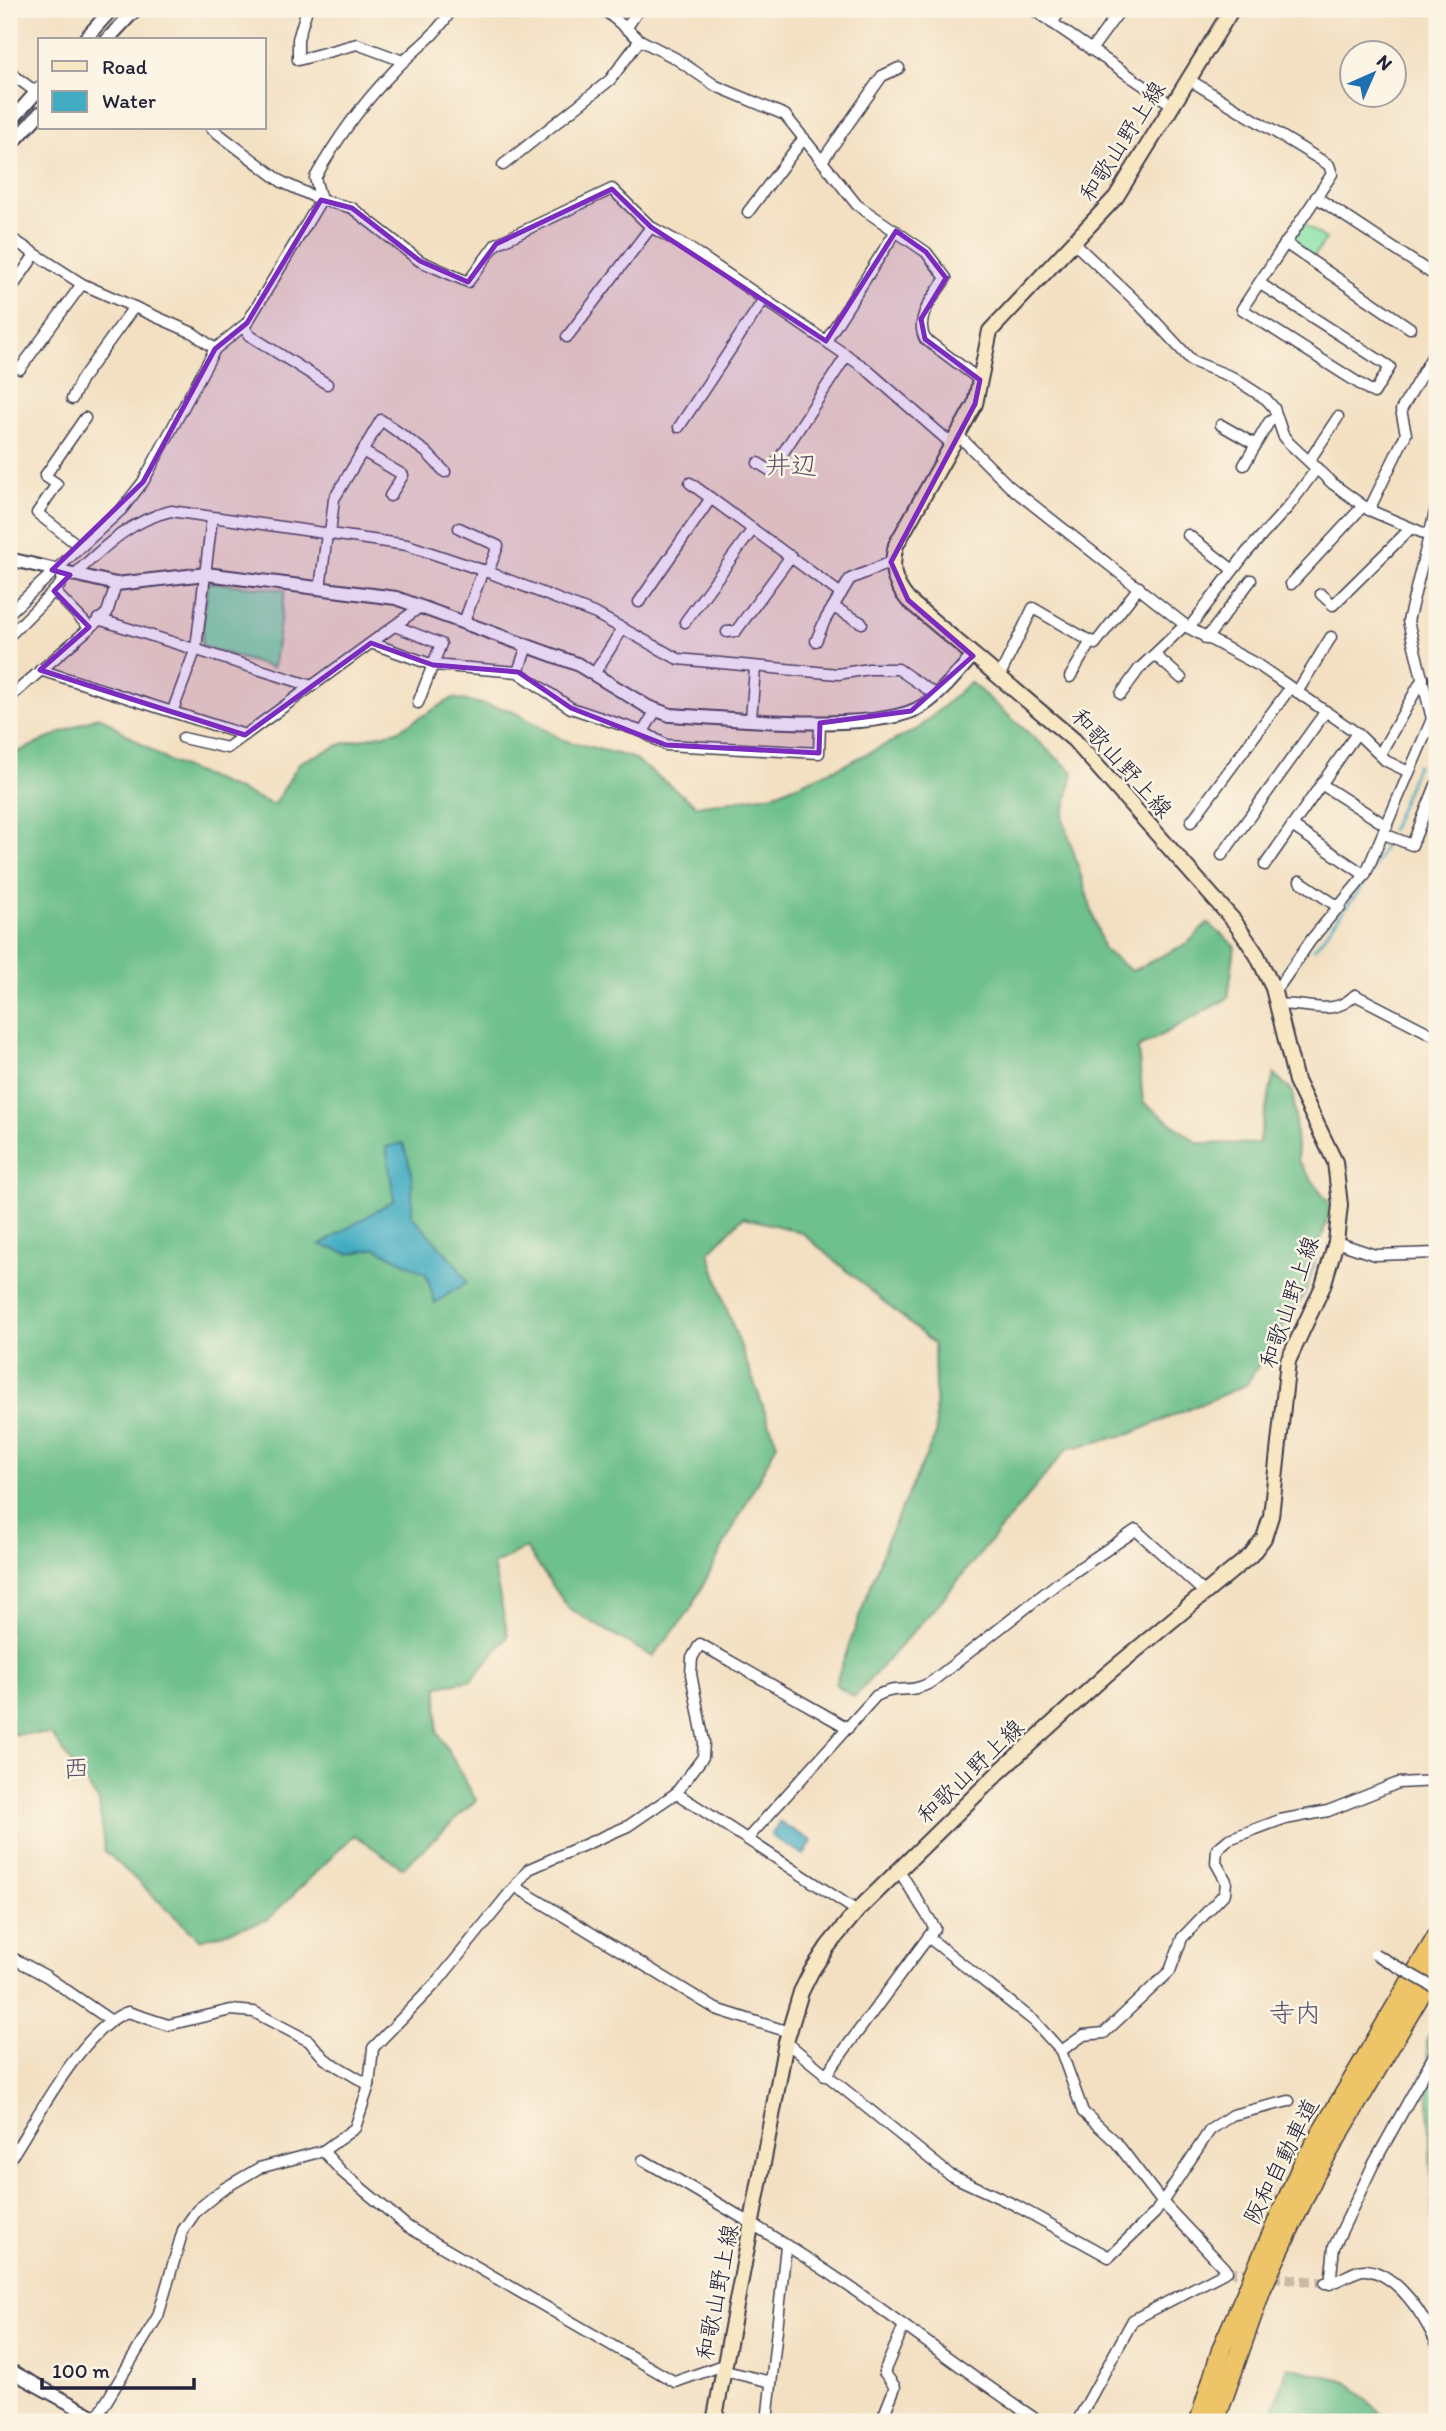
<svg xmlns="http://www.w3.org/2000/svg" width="1446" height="2431" viewBox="0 0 1446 2431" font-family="Itim,'Klee One',sans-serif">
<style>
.green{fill:#88e2a7;stroke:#558271;stroke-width:2}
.forest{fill:#6ec08c;stroke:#487164;stroke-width:2}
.water{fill:#43acc3;stroke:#32677f;stroke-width:2}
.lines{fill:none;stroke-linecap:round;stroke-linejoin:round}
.stream{stroke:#43acc3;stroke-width:2.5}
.minor-tunnel{stroke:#c9baa7;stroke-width:10;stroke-dasharray:10 5;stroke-linecap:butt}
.minor-casing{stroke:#413e4f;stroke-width:13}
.tertiary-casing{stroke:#413e4f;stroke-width:16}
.secondary-casing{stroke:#413e4f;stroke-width:18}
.motorway-casing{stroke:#413e4f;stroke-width:21}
.minor{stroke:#fff;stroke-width:10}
.tertiary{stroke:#fff;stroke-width:12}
.secondary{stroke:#f8e7c3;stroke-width:14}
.motorway{stroke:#eec469;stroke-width:18}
.minor-bridge-casing{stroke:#413e4f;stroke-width:13;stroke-linecap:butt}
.minor-bridge{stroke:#fff;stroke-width:10}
.marked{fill:#7b2cbf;fill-opacity:0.2;stroke:#7b2cbf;stroke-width:5;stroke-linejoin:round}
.labels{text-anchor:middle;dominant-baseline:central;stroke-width:5;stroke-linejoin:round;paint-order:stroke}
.street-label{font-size:23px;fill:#22223b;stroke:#fcf5e5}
.quarter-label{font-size:26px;fill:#5c4f6c;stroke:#fcf5e5}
</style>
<rect width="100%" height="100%" fill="#fcf5e5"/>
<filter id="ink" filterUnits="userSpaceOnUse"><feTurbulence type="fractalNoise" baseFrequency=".0143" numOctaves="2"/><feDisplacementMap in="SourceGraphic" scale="14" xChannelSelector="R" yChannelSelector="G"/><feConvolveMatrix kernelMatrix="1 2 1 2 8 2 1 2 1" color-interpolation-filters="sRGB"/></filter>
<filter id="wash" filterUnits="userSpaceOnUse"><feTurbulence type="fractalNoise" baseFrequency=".00686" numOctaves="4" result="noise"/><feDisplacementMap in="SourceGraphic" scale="28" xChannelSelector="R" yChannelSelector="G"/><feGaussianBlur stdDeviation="1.57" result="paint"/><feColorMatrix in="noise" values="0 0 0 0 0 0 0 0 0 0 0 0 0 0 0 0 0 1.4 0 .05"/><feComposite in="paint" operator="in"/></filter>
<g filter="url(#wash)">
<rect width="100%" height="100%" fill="#f3e0c2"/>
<g class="green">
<polygon points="1303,224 1326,239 1312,259 1290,243"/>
<polygon points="208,582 285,590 273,668 201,646"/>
</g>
<g class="forest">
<polygon points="970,682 1073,772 1063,818 1104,950 1132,971 1188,943 1208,923 1235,946 1228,998 1138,1048 1143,1102 1198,1143 1258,1144 1274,1074 1293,1092 1298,1161 1331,1206 1306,1291 1246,1385 1130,1434 1067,1449 940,1602 854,1697 835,1684 888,1538 936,1434 934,1344 801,1232 743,1217 709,1252 727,1310 777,1444 690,1610 653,1657 569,1609 526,1548 493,1565 508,1636 472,1680 438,1686 437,1731 476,1800 403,1868 354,1835 267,1920 200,1940 104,1850 99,1802 51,1734 9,1734 9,756 99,716 168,761 274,805 300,762 342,744 397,731 453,698 510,710 563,740 633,758 697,806 775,794 842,766 918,729"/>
<polygon points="1437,2022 1437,2243 1433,2234 1427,2038"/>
<polygon points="1288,2367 1347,2381 1390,2422 1269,2422"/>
</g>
<g class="water">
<polygon points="403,1143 412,1173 412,1216 456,1264 467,1282 435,1303 426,1274 376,1248 350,1254 320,1245 394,1200 386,1147"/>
<polygon points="779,1822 812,1841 804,1855 771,1836"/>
</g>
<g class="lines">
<g class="stream">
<polyline points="1432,543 1437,525"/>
<polyline points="1391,830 1417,765"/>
<polyline points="1314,949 1369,878 1385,845"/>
</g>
</g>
</g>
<g filter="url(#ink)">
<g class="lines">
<polyline class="minor-tunnel" points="1227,2271 1324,2283"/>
<g class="minor-casing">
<g id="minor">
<polyline points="307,9 298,39 298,60 357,44 403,61"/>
<path d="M603,9L640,40L675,58L716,86L785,115L857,205L926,252L946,278C934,297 914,317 925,339L980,380"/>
<polyline points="1032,9 1172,105"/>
<polyline points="1052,23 1062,9"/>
<polyline points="626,29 639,9"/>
<polyline points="1091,50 1121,9"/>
<polyline points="9,72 36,92"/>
<polyline points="1188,79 1329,165 1332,174 1259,283 1390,367 1374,393 1242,309 1259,283"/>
<polyline points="211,128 282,182 321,200 352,208 420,261 468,282 496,244 612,189 651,227 689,248 865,368 954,446"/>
<polyline points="822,161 882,76 899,68"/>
<polyline points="503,165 610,80 640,40"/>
<polyline points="1316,197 1437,277"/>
<path d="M321,200L315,178C336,140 362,104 393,72C415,48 435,38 452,9"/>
<polyline points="748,212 804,138"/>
<polyline points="9,237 82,284 193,333 215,349"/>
<polyline points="1074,243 1140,305 1192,361 1232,377 1266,399 1274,408 1283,435 1289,443 1333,484 1369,510 1428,535"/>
<polyline points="1285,243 1410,328"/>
<polyline points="9,292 34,256"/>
<polyline points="244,326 249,335 327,384"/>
<polyline points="567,337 651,227"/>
<polyline points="826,341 896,231"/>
<polyline points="20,369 82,284"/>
<polyline points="72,399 81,380 134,307"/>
<polyline points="1221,425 1256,445"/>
<polyline points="679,427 764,299"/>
<polyline points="959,436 1009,486 1189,628 1258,665 1357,733 1386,761 1409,772"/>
<polyline points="364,452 403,475 390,496"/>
<polyline points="1309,461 1338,417"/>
<polyline points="758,463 771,471 847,355"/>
<polyline points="1244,465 1269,422 1277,417"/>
<polyline points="690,483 841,594"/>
<polyline points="1369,510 1406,434 1401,410 1433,355 1437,354"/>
<polyline points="459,528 498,546 488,572"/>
<polyline points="330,534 334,499 381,420 426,452 445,472"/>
<polyline points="1188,535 1233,570"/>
<polyline points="79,546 37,513 57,484 45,476 85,418"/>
<path d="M73,576C104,547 129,521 171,511L407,545L488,572L596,614L678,659L838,674L869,669H898L936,695"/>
<polyline points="1291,584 1363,506"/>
<polyline points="320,589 327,534"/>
<polyline points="54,591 89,627"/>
<polyline points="1321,594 1333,605 1411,528"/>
<polyline points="639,602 711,498"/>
<polyline points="833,607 862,623"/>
<polyline points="9,613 122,509 143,482 215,349 247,323 321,200"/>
<polyline points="98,619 312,686"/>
<polyline points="464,622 483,570"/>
<polyline points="685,622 753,529"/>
<polyline points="395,626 441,644 418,703"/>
<polyline points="1189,628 1247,552 1289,506 1317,468"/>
<polyline points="727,632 736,631 791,556"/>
<polyline points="9,636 60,585 64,573"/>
<polyline points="1206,639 1251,580"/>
<polyline points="816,641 825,620 850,579 891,562"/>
<polyline points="371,643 433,665 518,672 571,708 643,732 666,745 819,753 820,723"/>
<polyline points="1155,655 1181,678"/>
<polyline points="40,670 245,735"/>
<polyline points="518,672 527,646"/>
<polyline points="594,674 623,628"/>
<polyline points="999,677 1033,608 1095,644 1139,587"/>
<polyline points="1070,677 1091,641"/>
<polyline points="1297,692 1331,637"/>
<polyline points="1121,694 1139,669 1185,625"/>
<polyline points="9,698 107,613 116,584"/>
<polyline points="173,710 196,648 212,518"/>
<polyline points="751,719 755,668"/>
<polyline points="643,732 656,710"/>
<polyline points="183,738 227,748 420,607"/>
<polyline points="1380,754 1423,678"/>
<polyline points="1321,784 1387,826"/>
<polyline points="1191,822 1290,688"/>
<polyline points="1292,826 1365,875"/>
<polyline points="1384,834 1412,845 1436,785"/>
<polyline points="1222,855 1326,711"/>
<polyline points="1265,865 1357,733"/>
<polyline points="1300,881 1340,908"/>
<polyline points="1273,988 1280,985 1311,940 1365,875 1432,719 1408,621 1437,504"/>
<path d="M1278,1005C1306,1001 1331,1019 1355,995L1431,1034"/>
<polyline points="1336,1242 1375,1255 1437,1253"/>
<polyline points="676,1793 857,1911"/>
<path d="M748,1838L876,1696C899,1684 907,1695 930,1683L1059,1582L1136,1530L1205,1593"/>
<polyline points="516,1887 716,2009 789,2032"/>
<polyline points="928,1937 1034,2021 1061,2051 1083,2112 1116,2142 1162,2202 1227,2271 1133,2320 1077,2422"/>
<polyline points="9,1956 46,1976 110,2020"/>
<polyline points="9,1971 15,1961"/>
<polyline points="786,2042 950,2175 1015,2205 1109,2257 1155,2213 1210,2130 1232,2115 1289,2101"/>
<polyline points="1061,2051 1084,2035 1104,2033 1170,1971 1182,1938 1225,1893 1226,1881 1216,1863 1217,1849 1229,1839 1280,1820 1328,1811 1398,1783 1437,1781"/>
<polyline points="825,2076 935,1928 900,1872"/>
<polyline points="323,2151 342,2172 408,2227 675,2382 726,2364"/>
<path d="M643,2160C721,2204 798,2250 870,2301C927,2342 982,2383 1040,2422"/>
<path d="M9,2161C34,2123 85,2025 128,2012L168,2025L231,2010L254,2012L309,2041L325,2059L369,2085"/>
<path d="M1325,2283C1339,2284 1353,2269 1366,2270C1399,2274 1425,2318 1437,2344"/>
<polyline points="1330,2284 1334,2247 1373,2165 1437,2050"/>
<polyline points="725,2371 771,2382"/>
<polyline points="94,2422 158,2316 183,2230 197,2210 223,2189 259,2168 323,2151 355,2128 369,2085 373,2048 438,1981 529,1869 628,1826 676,1793 703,1757 704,1742 691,1674 692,1658 700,1644 848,1728"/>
<polyline points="767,2422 786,2246"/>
<polyline points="881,2422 895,2387 884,2372 903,2328"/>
</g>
</g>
<g class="tertiary-casing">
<g id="tertiary">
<polyline points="84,40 112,9"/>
<polyline points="107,40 136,9"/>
<polyline points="9,123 40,88"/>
<polyline points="9,147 40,113"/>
<path d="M9,559L116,584L206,574L396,598L577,664L648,707L670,715C726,718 881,735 924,705C943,692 958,672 973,656"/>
<polyline points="9,2370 104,2422"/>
</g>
</g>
<g class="secondary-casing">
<path id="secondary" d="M714,2422L786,2042L801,1992L811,1972L828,1946L857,1911L998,1773L1107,1674L1251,1555L1264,1538L1271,1516L1288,1361L1323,1286L1336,1242L1340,1205L1335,1162L1296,1081L1273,988L1257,955L1234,921L1074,740L908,600C893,582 890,568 896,545L975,404L990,331L1116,197L1232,9"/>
</g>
<g class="motorway-casing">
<g id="motorway">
<polyline points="1199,2422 1222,2347 1301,2167 1437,1936"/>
<polyline points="1215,2422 1262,2288 1315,2175 1437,1967"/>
</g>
</g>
<use href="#minor" class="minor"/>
<use href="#tertiary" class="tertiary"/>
<use href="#secondary" class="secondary"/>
<use href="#motorway" class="motorway"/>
<g class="minor-bridge-casing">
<polyline id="minor-bridge" points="1375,1954 1437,1989"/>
</g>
<use href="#minor-bridge" class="minor-bridge"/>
</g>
</g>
<path class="marked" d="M612,189L651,227L826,341L896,231L926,252L946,278L921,319L925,339L980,380L975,404L891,562L908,600L973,656L911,711L820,723L819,753L666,745L571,708L518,672L433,665L371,643L245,735L40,670L89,627L54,591L70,575L52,570L143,482L215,349L247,323L321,200L352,208L420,261L468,282L496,244Z"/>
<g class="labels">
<g class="street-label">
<text transform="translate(1122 141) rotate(-57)">和歌山野上線</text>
<text transform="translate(1122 763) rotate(48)">和歌山野上線</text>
<text transform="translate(1289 1302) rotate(-71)">和歌山野上線</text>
<text transform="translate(970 1771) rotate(-44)">和歌山野上線</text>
<text transform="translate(1281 2161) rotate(-63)">阪和自動車道</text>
<text transform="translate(717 2292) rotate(-79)">和歌山野上線</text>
</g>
<g class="quarter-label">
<text x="791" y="465">井辺</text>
<text x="76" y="1768">西</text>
<text x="1295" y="2013">寺内</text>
</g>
</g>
<rect width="1446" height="2431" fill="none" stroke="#fcf5e5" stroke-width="35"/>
<rect x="38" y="38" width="228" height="91" fill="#fcf5e5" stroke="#a5a1a1" stroke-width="2"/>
<rect x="52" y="61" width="35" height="10" fill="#f8e7c3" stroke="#a5a1a1" stroke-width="2"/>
<text x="102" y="74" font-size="21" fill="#22223b">Road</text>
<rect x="52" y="91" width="35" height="21" fill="#43acc3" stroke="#a5a1a1" stroke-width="2"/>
<text x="102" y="108" font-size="21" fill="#22223b">Water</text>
<g transform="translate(1373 74) rotate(45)"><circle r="33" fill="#fcf5e5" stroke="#a5a1a1" stroke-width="2"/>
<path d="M0-5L12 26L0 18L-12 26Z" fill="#1f6fb2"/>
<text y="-10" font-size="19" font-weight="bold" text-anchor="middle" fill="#22223b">N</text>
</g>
<path d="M42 2378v10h152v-10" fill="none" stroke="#22223b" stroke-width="3.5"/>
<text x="52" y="2378" font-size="21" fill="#22223b" stroke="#fcf5e5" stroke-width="5" paint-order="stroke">100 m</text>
</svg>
